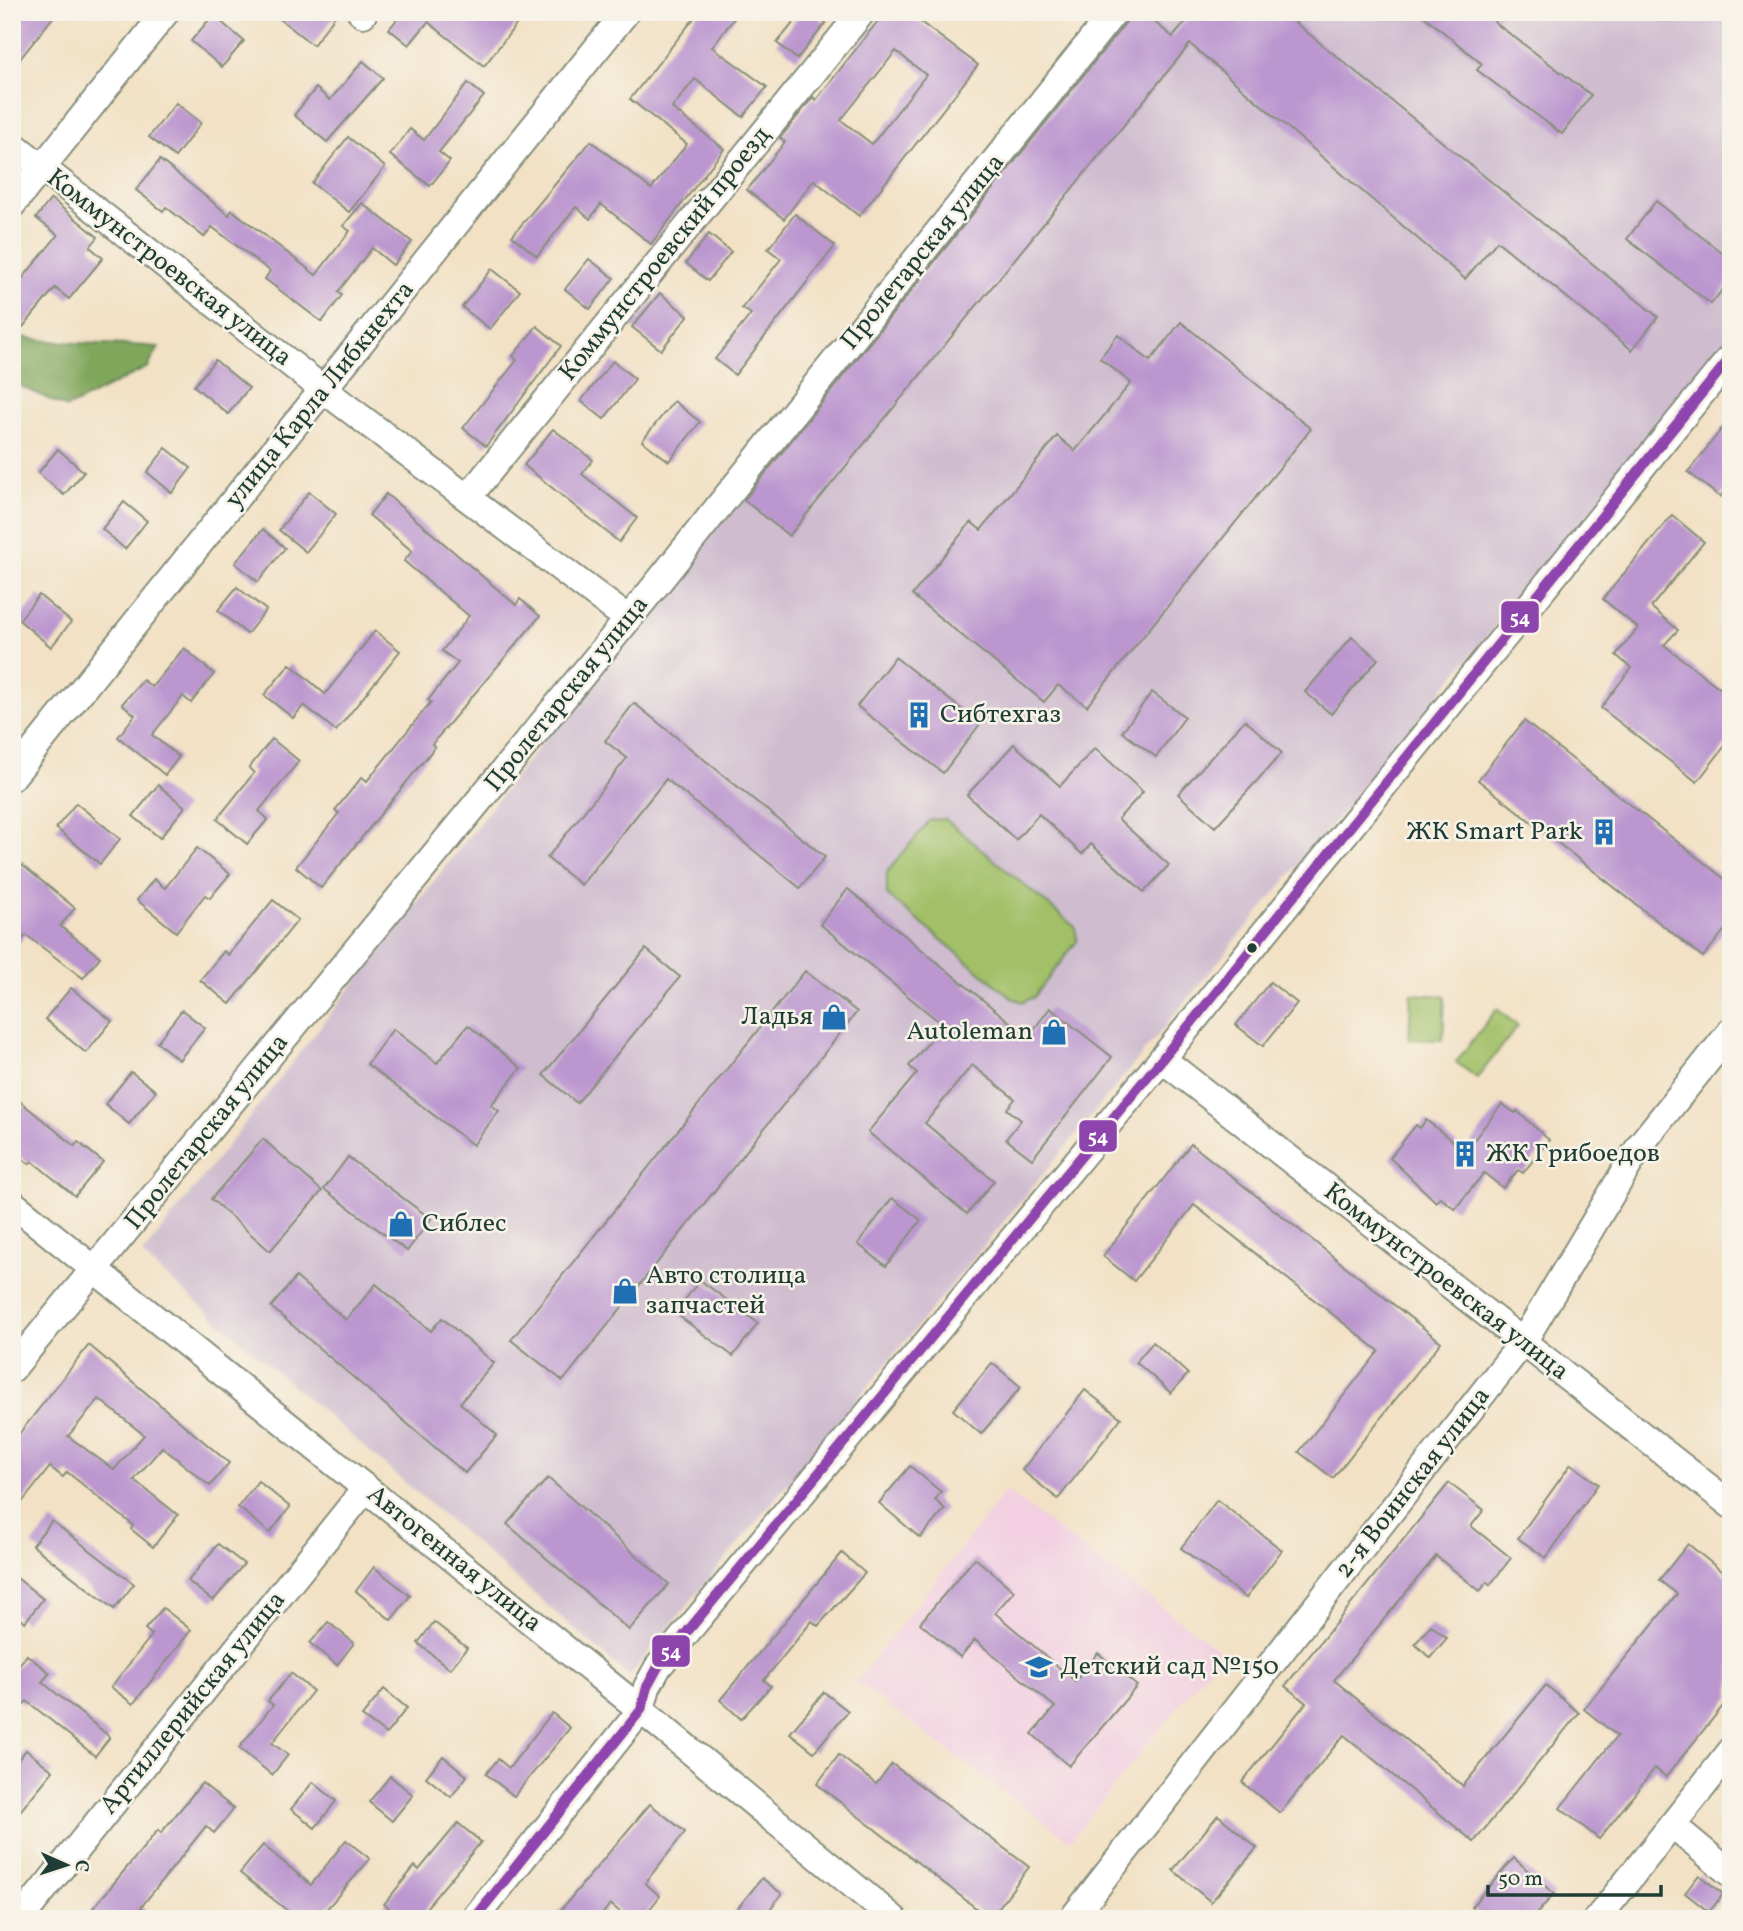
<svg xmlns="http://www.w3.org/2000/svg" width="1743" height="1931" viewBox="0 0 1743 1931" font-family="Vollkorn,serif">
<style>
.built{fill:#f2cfe1}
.industrial{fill:#cfbdcf}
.green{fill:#a1c068;stroke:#607e4e;stroke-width:2}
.forest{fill:#80a65c;stroke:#507248;stroke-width:2}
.building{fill:#bb96cf;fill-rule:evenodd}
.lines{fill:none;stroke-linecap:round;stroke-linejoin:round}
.minor-casing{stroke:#888f7c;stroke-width:30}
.minor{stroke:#fff;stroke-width:26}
.bus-1-casing{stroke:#f7f3e8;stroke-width:16}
.bus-1{stroke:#8e44ad;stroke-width:10}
.bus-dot{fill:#1f3d34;stroke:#f7f3e8;stroke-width:2.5}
.labels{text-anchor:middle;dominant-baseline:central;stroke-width:5;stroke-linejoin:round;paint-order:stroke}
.street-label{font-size:26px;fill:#1f3d34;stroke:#f7f3e8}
.poi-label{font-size:26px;fill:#1f3d34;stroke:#f7f3e8;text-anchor:start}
.line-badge{stroke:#f7f3e8;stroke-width:2.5}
.badge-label{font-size:19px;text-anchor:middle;font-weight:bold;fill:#fff}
</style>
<rect width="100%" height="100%" fill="#f7f3e8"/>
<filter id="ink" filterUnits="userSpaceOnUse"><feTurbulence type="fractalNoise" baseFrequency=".0143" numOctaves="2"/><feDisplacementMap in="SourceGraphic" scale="14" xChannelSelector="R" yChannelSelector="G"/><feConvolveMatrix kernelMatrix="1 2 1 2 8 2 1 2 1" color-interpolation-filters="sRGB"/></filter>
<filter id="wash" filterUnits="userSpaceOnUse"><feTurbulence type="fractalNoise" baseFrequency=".00686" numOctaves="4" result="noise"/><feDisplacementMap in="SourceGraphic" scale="28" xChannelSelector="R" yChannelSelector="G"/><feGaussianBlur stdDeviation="1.57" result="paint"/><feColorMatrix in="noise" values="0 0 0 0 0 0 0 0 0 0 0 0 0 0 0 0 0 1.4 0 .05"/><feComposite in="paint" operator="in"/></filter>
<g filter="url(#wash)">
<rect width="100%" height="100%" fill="#f2e1c5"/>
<polygon class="built" points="1006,1491 1222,1652 1070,1841 856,1682"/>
<polygon class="industrial" points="1125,12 1731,12 1731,347 1727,345 629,1676 142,1255 716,520"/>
<g class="green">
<polygon points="945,819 1075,927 1077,941 1034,997 1023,1002 1012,998 887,895 887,872 930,820"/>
<polygon points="1411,994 1445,996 1443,1040 1409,1039"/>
<polygon points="1497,1009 1518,1026 1477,1078 1456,1062"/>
</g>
<path class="forest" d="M12,335C61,346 109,342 159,347L148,367L67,408L12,382Z"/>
<g id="blocks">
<g class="building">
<polygon points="12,12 57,12 12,69"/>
<polygon points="271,12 338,12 313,45"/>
<polygon points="403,12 526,12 484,66 428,22 409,45 389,29"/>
<polygon points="699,12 739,12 712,47 767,87 743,117 695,79 672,108 724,149 651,244 601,204 590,219 576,207 537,256 512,236 591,141 651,189 687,144 630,99"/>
<polygon points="802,12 812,12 826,23 797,59 777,43"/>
<path d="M885,12H907L978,65L859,216L814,180L784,219L747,190L785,142L780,138L813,97L816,100ZM896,51L926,75L872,144L841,120Z"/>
<polygon points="1129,12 1142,12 1173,37 1194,12 1282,12 1658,317 1632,350 1497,241 1465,279 1190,44 789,536 744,500 1126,22"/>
<polygon points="1419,12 1502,12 1494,22 1591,95 1562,134 1477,70 1482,64"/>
<polygon points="213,15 244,41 222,67 191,41"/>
<polygon points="363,61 383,78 327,142 294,115 316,88 330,100"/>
<polygon points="468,83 484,96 439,152 450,161 430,186 390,155 410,129 424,140"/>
<polygon points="176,103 201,123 175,157 149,137"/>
<polygon points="348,137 385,167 349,212 312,183"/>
<polygon points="160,160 229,215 232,210 316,275 350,231 343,226 362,203 412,242 393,265 372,248 338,292 342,295 322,322 265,279 270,271 212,227 204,237 166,207 163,211 136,190"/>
<polygon points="51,199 98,237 90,247 103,258 69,299 55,288 23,327 12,318 12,291 58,235 36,218"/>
<polygon points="1656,201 1731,260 1731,279 1711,304 1627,239"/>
<polygon points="795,214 835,246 735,375 715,359 751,314 742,308 781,259 768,249"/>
<polygon points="709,234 731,252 708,281 686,263"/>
<polygon points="589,259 614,278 590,309 565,289"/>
<polygon points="492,269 520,291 490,329 462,307"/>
<polygon points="660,293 688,316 661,350 632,327"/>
<polygon points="1181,322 1311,429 1087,706 1058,685 1044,702 912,595 971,522 981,530 1057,436 1075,451 1131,383 1100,358 1118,335 1150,361"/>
<polygon points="537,326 561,346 486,446 463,428 517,360 513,356"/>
<polygon points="215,360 249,388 228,414 194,386"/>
<polygon points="613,361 635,379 604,419 581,401"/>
<polygon points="674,401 700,422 669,461 642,441"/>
<polygon points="1731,417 1731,484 1720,497 1688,472"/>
<polygon points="553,429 593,460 582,474 637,518 619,542 524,465"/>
<polygon points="166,448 191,468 172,493 147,472"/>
<polygon points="58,449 84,472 64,495 38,473"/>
<polygon points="309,492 336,514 306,552 279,530"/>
<polygon points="386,494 516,605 520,599 540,616 432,744 435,747 321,888 296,867 339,813 335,810 362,777 367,781 431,702 428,700 458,663 442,651 469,616 404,561 412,551 369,515"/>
<polygon points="124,502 147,521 125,549 102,529"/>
<polygon points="1672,515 1704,542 1651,607 1678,630 1664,645 1731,697 1731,738 1697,782 1601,708 1631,668 1616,655 1638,628 1603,599"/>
<polygon points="263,529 285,548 258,582 235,563"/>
<polygon points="237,587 266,610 247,634 218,610"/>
<polygon points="39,595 71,622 51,647 19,620"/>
<polygon points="375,631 400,651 336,731 304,705 293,718 264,695 290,664 325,694"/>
<polygon points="1352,637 1378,659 1331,714 1305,692"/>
<polygon points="184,648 214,674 191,703 183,696 152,735 179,757 165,775 118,737 135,715 122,704 143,680 152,687"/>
<polygon points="895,657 980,724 943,773 857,706"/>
<polygon points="1152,692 1185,717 1156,757 1122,732"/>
<polygon points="634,703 825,857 800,888 666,779 581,885 547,858 627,758 605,741"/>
<polygon points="1245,720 1282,753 1215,827 1178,794"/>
<polygon points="1524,721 1731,884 1731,922 1703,957 1478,780"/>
<polygon points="272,739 299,761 259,811 268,819 247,844 217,819 254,773 249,768"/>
<polygon points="1014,744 1060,786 1095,748 1143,792 1118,819 1169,865 1144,892 1091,844 1082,854 1039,814 1016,840 967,795"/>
<polygon points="158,785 185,807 160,838 133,816"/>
<polygon points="76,803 120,839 100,864 56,828"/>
<polygon points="197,848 230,874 210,898 205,895 176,932 137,900 154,879 165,888"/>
<polygon points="22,865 75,908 60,926 100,957 83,978 26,935 12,951 12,877"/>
<polygon points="848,889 1028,1037 1050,1008 1112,1057 1032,1159 1006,1139 1021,1120 1007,1109 1015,1099 972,1065 925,1123 994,1181 967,1214 868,1132 917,1073 909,1066 943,1025 820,924"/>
<polygon points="273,900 298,920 230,1004 200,980 224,951 228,955"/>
<polygon points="646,949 680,977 577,1103 543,1075"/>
<polygon points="805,971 857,1012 563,1381 511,1340"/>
<polygon points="1270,982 1297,1003 1263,1046 1236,1025"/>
<polygon points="71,988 112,1021 86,1053 45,1019"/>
<polygon points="182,1010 205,1028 179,1060 157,1042"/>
<polygon points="468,1025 521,1068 491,1105 499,1111 473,1145 367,1064 393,1029 437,1063"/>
<polygon points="131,1072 156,1091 129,1124 105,1104"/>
<polygon points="12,1095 75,1146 78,1142 103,1162 75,1196 32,1161 29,1164 12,1150"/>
<polygon points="1502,1104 1515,1113 1517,1111 1549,1140 1523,1173 1518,1170 1503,1188 1484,1173 1455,1209 1440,1197 1436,1202 1390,1158 1416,1125 1420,1128 1426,1120 1465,1151"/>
<polygon points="263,1139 322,1191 270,1251 211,1199"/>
<polygon points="1191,1144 1441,1342 1333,1478 1299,1452 1379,1351 1194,1205 1134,1281 1103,1256"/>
<polygon points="348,1157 431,1219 407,1251 324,1189"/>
<polygon points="892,1198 921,1220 886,1266 858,1244"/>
<polygon points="296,1277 346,1320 376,1284 431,1331 442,1318 494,1363 460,1403 497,1435 465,1473 271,1307"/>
<polygon points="700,1280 758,1323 733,1356 675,1313"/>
<polygon points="1153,1342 1188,1374 1171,1393 1136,1362"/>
<path d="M89,1345L229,1463L210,1486L162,1447L134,1480L178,1515L153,1547L131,1529L133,1525L67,1472L63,1477L50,1467L12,1515V1443ZM99,1399L144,1435L114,1470L68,1436Z"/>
<polygon points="992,1363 1021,1387 981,1434 953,1410"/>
<polygon points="1085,1390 1121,1418 1058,1499 1022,1470"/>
<polygon points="1571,1464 1598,1484 1546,1558 1518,1538"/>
<polygon points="910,1466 941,1492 935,1500 945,1509 920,1538 879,1503"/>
<polygon points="548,1478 669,1584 629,1630 507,1524"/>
<polygon points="258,1481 290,1507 270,1533 238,1507"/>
<polygon points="1449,1483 1484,1510 1471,1526 1511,1558 1490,1585 1487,1582 1480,1591 1436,1556 1334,1680 1463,1786 1546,1685 1579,1713 1474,1842 1344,1735 1280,1813 1242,1782 1306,1703 1285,1686"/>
<polygon points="1217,1500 1282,1550 1246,1598 1181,1548"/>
<polygon points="52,1521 134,1584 114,1609 32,1545"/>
<polygon points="218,1544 244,1564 213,1601 188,1581"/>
<polygon points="1688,1544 1731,1579 1731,1696 1666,1777 1655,1768 1599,1839 1560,1808 1617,1736 1584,1709 1677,1594 1659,1580"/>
<polygon points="842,1553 865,1573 818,1626 812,1621 764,1680 771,1686 741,1719 720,1700"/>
<polygon points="975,1558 1014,1591 995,1613 1075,1681 1098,1653 1137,1686 1069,1766 1032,1734 1055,1707 975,1640 960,1657 920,1623"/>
<polygon points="374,1567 410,1596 391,1620 356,1591"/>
<polygon points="12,1574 43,1599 25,1622 12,1612"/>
<polygon points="163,1608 191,1630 133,1704 111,1687 152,1635 145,1629"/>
<polygon points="328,1622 354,1643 337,1665 310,1643"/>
<polygon points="434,1622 467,1648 450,1669 418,1643"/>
<polygon points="1431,1625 1447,1638 1430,1658 1415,1644"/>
<polygon points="27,1655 50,1673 42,1682 110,1737 95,1756 27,1701 24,1704 12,1695 12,1673"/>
<polygon points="291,1673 313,1691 272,1743 288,1755 272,1775 239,1748 273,1705 268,1701"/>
<polygon points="384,1689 407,1708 386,1734 362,1716"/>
<polygon points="824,1692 848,1711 814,1752 790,1733"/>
<polygon points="552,1713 570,1728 514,1796 486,1774 498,1759 509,1768"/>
<polygon points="26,1750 53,1771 12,1821 12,1767"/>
<polygon points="839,1755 876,1784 892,1764 1029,1867 990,1919 817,1784"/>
<polygon points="443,1756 467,1776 451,1797 426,1777"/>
<polygon points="390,1776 413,1795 392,1821 369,1802"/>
<polygon points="313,1782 336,1801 315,1828 291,1809"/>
<polygon points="202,1783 234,1809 214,1833 206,1826 141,1907 155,1919 84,1919 158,1830 161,1833"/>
<polygon points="650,1804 685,1832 645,1883 660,1896 642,1919 629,1919 610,1904 599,1919 553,1919"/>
<polygon points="1218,1815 1257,1848 1211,1902 1173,1870"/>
<polygon points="458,1823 481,1842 417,1919 403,1919 384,1904 415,1866 419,1870"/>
<polygon points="346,1840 370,1859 318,1919 298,1919 240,1873 263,1845 311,1885"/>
<polygon points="1514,1858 1554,1894 1532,1919 1484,1919 1471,1907"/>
<polygon points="1699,1875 1723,1894 1709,1912 1685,1893"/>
<polygon points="762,1878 782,1894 762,1919 729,1919"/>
</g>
</g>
</g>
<g filter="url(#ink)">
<use href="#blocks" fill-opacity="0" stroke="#888f7c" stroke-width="2"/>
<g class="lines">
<g class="minor-casing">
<g id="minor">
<polyline points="361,12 363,14"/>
<polyline points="12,144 324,390 628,619"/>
<polyline points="12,205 166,12"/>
<polyline points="469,496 862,12"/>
<polyline points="12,777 626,12"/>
<polyline points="1162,1059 1731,1505"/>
<polyline points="12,1203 641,1710 894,1919"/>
<polyline points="12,1369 652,590 1114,12"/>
<polyline points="1672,1825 1731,1874"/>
<polyline points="20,1919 366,1488"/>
<polyline points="474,1919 641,1710 647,1687 658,1667 1162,1059 1731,357"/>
<polyline points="1072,1919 1523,1342 1641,1144 1731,1031"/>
<polyline points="1597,1919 1731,1751"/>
</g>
</g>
<use href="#minor" class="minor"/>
<g class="bus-1-casing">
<polyline id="bus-1" points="474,1919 641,1710 647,1687 658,1667 1162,1059 1731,357"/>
</g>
<use href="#bus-1" class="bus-1"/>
</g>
</g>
<defs>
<g id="building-bare" transform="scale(2.1)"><path d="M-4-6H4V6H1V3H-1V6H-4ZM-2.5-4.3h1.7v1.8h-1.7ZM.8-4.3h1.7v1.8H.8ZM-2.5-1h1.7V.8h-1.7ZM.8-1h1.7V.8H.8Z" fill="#1f6fb2" stroke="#f7f3e8" stroke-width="2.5" paint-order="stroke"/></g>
<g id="shop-bare" transform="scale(2.1)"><path d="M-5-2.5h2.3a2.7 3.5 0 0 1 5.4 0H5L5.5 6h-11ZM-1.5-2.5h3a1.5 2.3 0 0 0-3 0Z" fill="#1f6fb2" stroke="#f7f3e8" stroke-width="2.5" paint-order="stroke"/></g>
<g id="school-bare" transform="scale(2.1)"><path d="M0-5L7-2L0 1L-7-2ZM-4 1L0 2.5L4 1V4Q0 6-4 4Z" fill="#1f6fb2" stroke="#f7f3e8" stroke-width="2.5" paint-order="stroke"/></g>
</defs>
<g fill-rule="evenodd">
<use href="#building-bare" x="919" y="715"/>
<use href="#building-bare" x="1604" y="832"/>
<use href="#shop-bare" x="834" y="1017"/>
<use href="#shop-bare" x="1054" y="1032"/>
<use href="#building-bare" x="1465" y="1154"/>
<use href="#shop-bare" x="401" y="1224"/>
<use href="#shop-bare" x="625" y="1291"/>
<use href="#school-bare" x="1039" y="1667"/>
</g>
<circle class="bus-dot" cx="1252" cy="948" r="6"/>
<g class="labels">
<g class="street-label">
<text transform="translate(923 252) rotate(-51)">Пролетарская улица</text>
<text transform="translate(665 254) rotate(-51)">Коммунстроевский проезд</text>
<text transform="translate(169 268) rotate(38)">Коммунстроевская улица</text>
<text transform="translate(320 395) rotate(-51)">улица Карла Либкнехта</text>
<text transform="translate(567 694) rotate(-51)">Пролетарская улица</text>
<text transform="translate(207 1132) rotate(-51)">Пролетарская улица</text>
<text transform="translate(1446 1282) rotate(38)">Коммунстроевская улица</text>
<text transform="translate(1413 1483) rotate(-52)">2-я Воинская улица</text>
<text transform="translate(454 1559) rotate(39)">Автогенная улица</text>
<text transform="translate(193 1703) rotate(-51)">Артиллерийская улица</text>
</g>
<g class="poi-label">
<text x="940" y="715">Сибтехгаз</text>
<text x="1583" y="832" text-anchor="end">ЖК Smart Park</text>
<text x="813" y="1017" text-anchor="end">Ладья</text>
<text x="1033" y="1032" text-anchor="end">Autoleman</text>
<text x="1486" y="1154">ЖК Грибоедов</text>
<text x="422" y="1224">Сиблес</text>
<text x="646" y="1276">Авто столица<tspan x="646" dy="30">запчастей</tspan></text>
<text x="1060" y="1667">Детский сад №150</text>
</g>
</g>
<g class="line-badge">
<rect x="1500" y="600" width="40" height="34" rx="7" fill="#8e44ad"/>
<rect x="1078" y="1119" width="40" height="34" rx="7" fill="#8e44ad"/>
<rect x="651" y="1634" width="40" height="34" rx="7" fill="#8e44ad"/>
</g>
<g class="badge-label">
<text x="1520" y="624">54</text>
<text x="1098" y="1143">54</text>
<text x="671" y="1658">54</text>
</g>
<rect width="1743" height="1931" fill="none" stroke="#f7f3e8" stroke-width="42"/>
<g transform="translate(66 1865) rotate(93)" stroke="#f7f3e8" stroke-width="5" paint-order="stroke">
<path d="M0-5L12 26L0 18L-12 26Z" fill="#1f3d34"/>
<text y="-10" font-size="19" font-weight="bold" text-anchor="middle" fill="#1f3d34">С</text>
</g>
<path d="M1488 1885v10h173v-10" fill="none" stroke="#1f3d34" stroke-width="3.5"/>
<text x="1498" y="1885" font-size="21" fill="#1f3d34" stroke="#f7f3e8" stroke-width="5" paint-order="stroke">50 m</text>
</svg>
